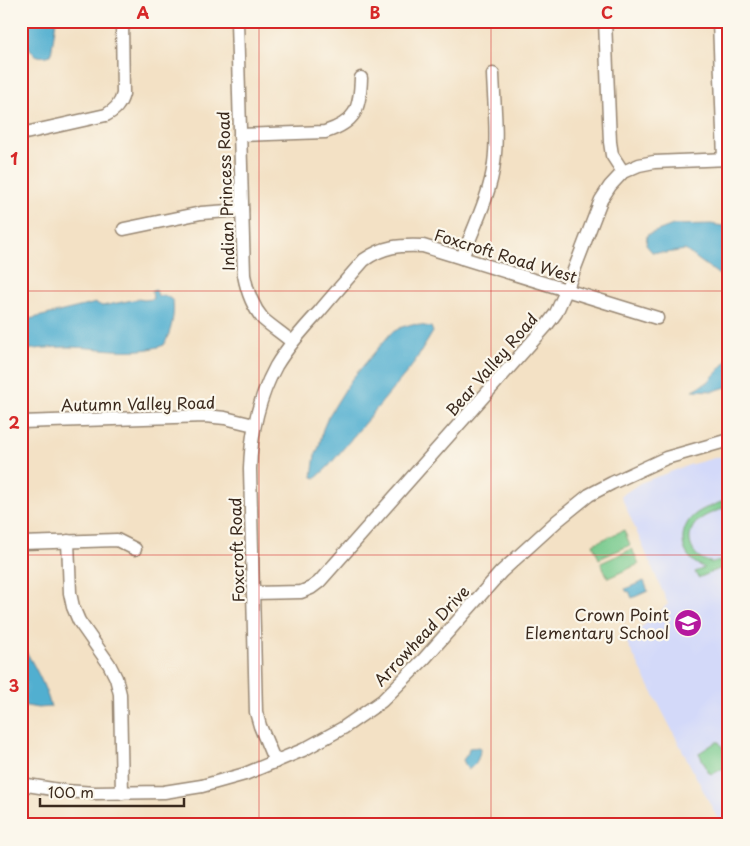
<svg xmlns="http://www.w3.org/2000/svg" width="750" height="846" viewBox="0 0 750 846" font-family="'Playpen Sans',sans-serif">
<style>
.built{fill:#d3d9f9}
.green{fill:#76c98c;stroke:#587a55}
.water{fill:#51afd0;stroke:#466c77}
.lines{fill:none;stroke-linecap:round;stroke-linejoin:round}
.minor-casing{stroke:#978672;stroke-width:15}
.minor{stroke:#fff;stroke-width:12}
.grid{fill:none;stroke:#d62828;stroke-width:1;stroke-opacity:0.55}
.labels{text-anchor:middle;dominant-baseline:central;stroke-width:4.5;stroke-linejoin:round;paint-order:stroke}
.street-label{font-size:16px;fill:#3b2a1e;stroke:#fbf7ec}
.poi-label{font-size:16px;fill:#3b2a1e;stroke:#fbf7ec;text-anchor:end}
.neatline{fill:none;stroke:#d62828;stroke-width:2}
.grid-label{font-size:16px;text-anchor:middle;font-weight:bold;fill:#d62828}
</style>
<rect width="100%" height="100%" fill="#fbf7ec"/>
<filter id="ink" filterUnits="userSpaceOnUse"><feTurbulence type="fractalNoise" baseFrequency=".02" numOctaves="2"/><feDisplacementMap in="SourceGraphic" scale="10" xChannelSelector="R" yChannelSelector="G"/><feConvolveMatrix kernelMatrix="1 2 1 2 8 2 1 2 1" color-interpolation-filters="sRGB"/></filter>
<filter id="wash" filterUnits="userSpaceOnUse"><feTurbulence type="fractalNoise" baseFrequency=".0096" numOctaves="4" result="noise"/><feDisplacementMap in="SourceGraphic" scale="20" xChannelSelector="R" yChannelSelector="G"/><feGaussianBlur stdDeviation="1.12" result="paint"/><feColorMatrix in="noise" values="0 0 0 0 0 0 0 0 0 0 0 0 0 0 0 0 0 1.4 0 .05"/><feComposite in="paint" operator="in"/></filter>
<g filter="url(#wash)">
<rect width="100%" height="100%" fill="#f3e1c5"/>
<polygon class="built" points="729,454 729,825 721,825 626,641 668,604 621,496 640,483 689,465"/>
<g class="green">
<path d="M729,499V506C718,511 705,514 697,522C683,536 691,558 710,562C716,563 723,560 729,558V565L698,578L695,572L704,568C699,565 694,563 691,559C679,547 681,527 693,516C702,508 717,504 729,499Z"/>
<polygon points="624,530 630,545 599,559 593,544"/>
<polygon points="632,549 639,564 608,578 601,563"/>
<polygon points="716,742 719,742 723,748 728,764 727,766 713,774 709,773 699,753"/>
</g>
<g class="water">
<path d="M24,21H56L51,55C26,63 27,38 24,21Z"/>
<polygon points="711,224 729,227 729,292 722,277 685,250 666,253 652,252 646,245 647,235 673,225"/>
<path d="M156,290L158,296C165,294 167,296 173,301C175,315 171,332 164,345C135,356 98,347 68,347C52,347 37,349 21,350V321L96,303L102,306L138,299L144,300L153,299L152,291Z"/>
<polygon points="412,324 431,327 433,332 412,366 328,467 316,478 312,477 315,455 319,447 323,429 328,417 351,380 391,333 402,327"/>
<polygon points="729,355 729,386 714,391 693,390 708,382 727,361"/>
<polygon points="644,581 648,591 632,598 629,591 627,592 625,589"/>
<path d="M21,643C33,663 45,684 51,707L38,708L21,705Z"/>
<path d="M480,747C480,757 477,764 468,770L463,760L468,753L469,748Z"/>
</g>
</g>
<g filter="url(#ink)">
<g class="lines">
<g class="minor-casing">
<g id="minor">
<path d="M237,21L244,275C247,291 252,306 263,319C272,327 283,334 292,342"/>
<polyline points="605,21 610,142 612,155 623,172"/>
<polyline points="719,21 724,159"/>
<path d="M21,134L106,115C115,110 120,105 123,94L122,21"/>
<path d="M240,135L325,132C356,122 360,109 361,78"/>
<polyline points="124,229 201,213 242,210"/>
<path d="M462,258C473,229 491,193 494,163C498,135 494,103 493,74"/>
<polyline points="21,422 205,416 225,418 254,425"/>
<polyline points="68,541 70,593 73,607 79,621 109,664 116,678 120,694 122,793"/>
<polyline points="21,543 117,540 135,549"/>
<polyline points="253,593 301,592 311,588 319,582 547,325 556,313 566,291 601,200 610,186 623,172 639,165 654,162 729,159"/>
<path d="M275,762L260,726L256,712L250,469C251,433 259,397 276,366C288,346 303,329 319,312C334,294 349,277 364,260C384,246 399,245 423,246L657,318"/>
<polyline points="21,784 65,791 95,793 164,792 202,786 245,774 303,750 343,728 382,701 424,659 501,572 557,521 589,495 612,483 666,458 729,440"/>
</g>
</g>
<use href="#minor" class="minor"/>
</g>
</g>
<path class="grid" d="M259,21V825M491,21V825M21,291H729M21,555H729"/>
<defs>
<g id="school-disc" transform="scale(1.4375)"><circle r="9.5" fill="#b5179e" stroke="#fbf7ec"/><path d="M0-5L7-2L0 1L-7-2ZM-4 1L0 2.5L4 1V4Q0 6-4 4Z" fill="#fff"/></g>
</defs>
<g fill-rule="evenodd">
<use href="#school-disc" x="688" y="623"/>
</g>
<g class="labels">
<g class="street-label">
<text transform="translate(225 191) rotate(-92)">Indian Princess Road</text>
<text transform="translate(506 255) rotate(17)">Foxcroft Road West</text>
<text transform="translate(491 364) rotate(-49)">Bear Valley Road</text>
<text transform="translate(138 403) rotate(-1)">Autumn Valley Road</text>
<text transform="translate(236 550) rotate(-92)">Foxcroft Road</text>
<text transform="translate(421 635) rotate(-47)">Arrowhead Drive</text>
</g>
<g class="poi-label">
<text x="669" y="614">Crown Point<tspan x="669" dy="18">Elementary School</tspan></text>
</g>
</g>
<rect width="750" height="846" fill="none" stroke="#fbf7ec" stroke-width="55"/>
<path d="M40 798v8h144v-8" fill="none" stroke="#3b2a1e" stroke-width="2.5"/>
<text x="48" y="798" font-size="15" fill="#3b2a1e" stroke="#fbf7ec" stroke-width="4" paint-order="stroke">100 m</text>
<rect x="28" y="28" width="694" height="790" class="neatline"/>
<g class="grid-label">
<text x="143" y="19">A</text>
<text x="375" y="19">B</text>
<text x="607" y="19">C</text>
<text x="14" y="165">1</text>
<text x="14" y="429">2</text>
<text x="14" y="692">3</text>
</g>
</svg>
